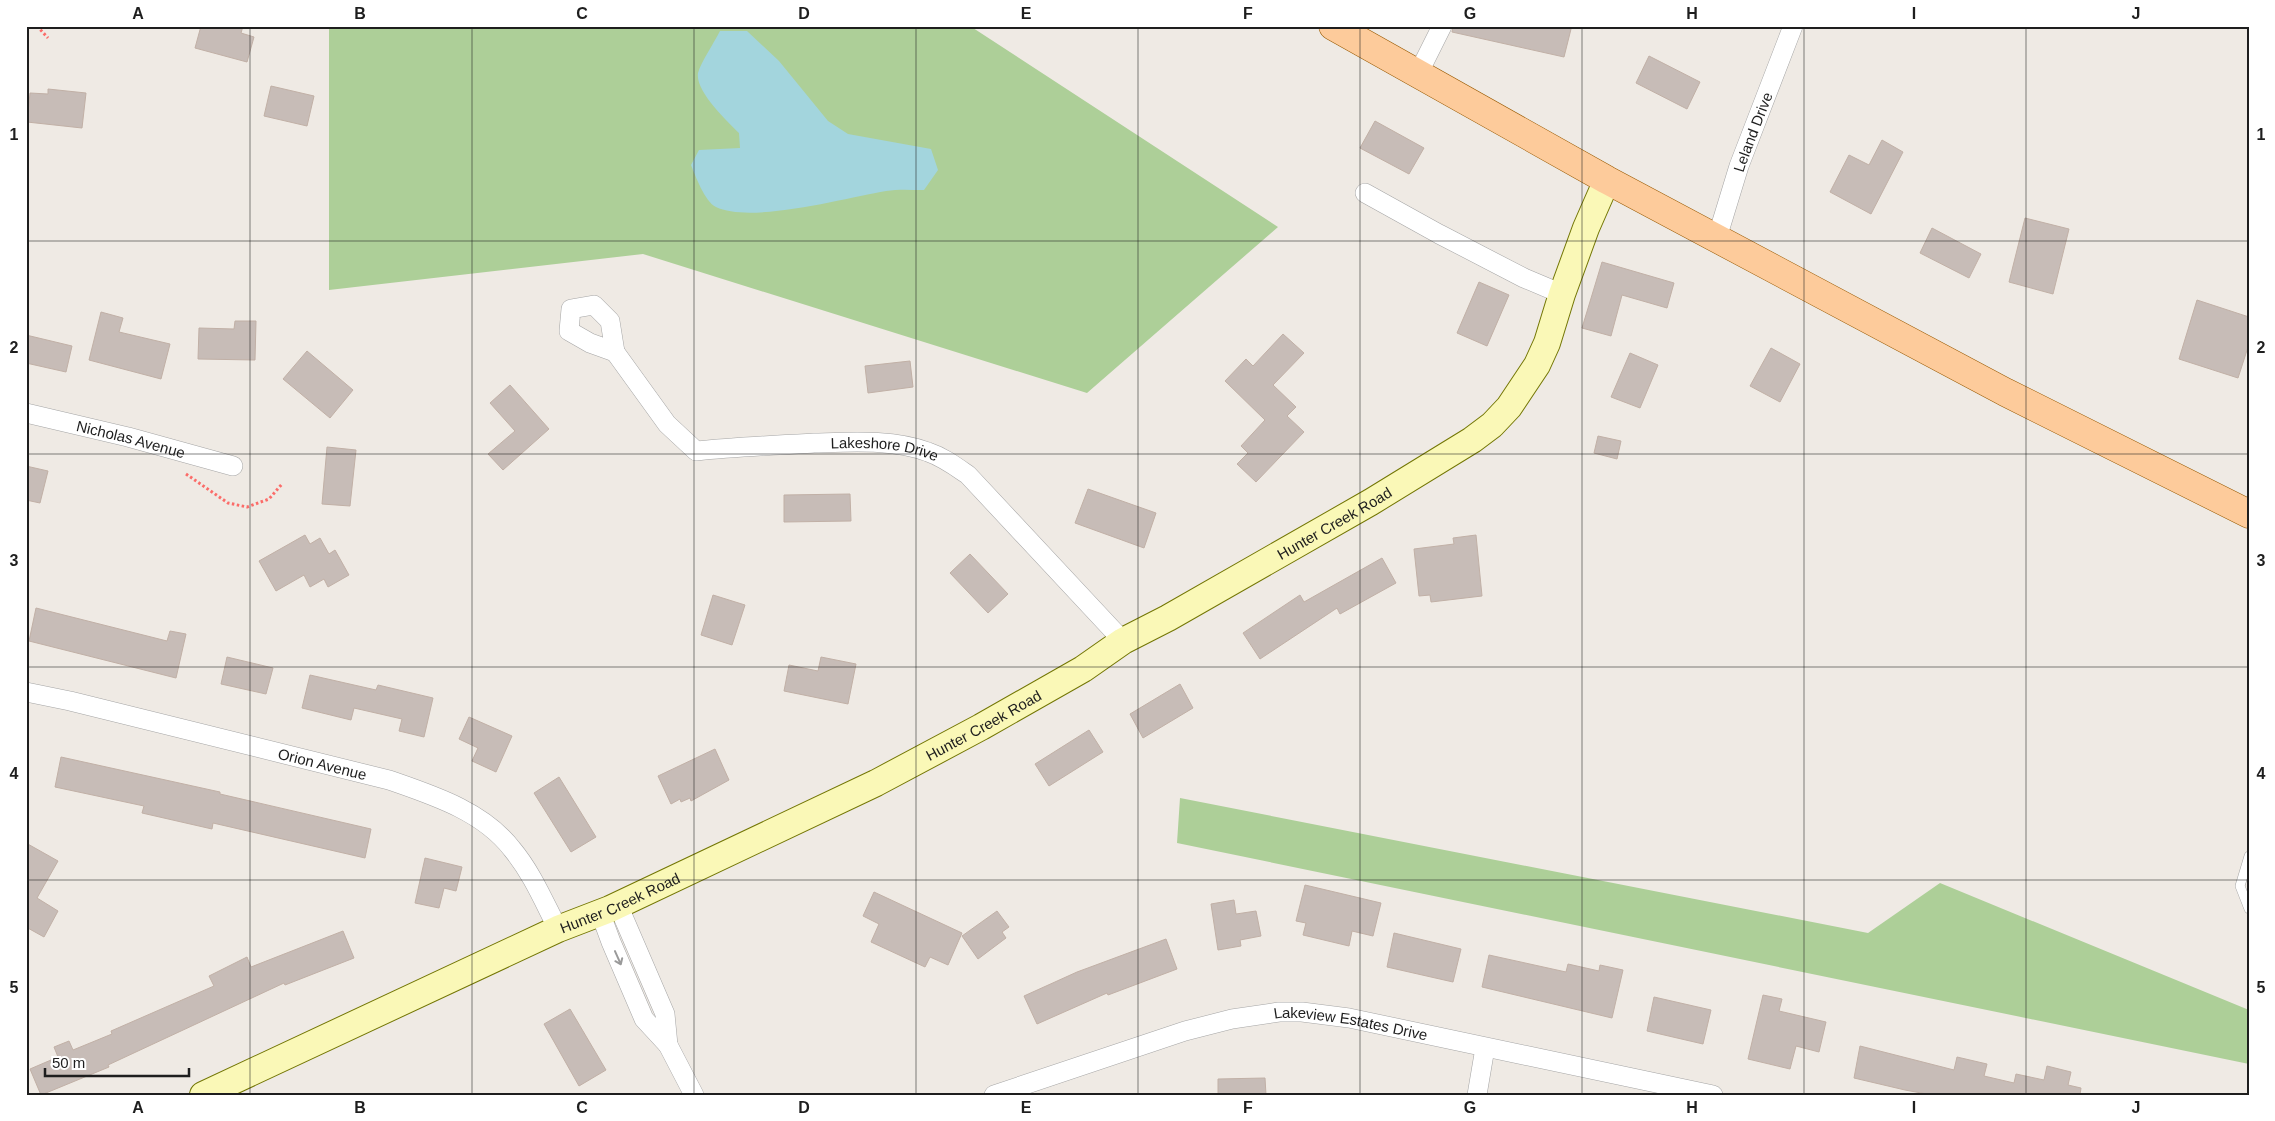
<svg xmlns="http://www.w3.org/2000/svg" width="2275" height="1121" viewBox="0 0 2275 1121" font-family="Helvetica,sans-serif">
<style>
.forest{fill:#adcf98}
.water{fill:#a3d5dd}
.building{fill:#c7bcb7;stroke:#c1b0a6}
.lines{fill:none;stroke-linecap:round;stroke-linejoin:round}
.service-casing{stroke:#a5a5a5;stroke-width:10}
.minor-casing{stroke:#a5a5a5;stroke-width:20}
.secondary-casing{stroke:#737604;stroke-width:28}
.primary-casing{stroke:#985900;stroke-width:29}
.path{stroke:#fb6c69;stroke-width:3;stroke-dasharray:2.5 2.5;stroke-linecap:butt}
.service{stroke:#fff;stroke-width:9}
.minor{stroke:#fff;stroke-width:19}
.secondary{stroke:#faf8b7;stroke-width:26}
.primary{stroke:#fdcb9b;stroke-width:28}
.oneway{stroke:#9a9a9a}
.grid{fill:none;stroke:#1e1e1e;stroke-width:1;stroke-opacity:0.55}
.labels{text-anchor:middle;dominant-baseline:central;stroke-width:4;stroke-linejoin:round;paint-order:stroke}
.street-label{font-size:15px;fill:#1e1e1e;stroke:#fff}
.neatline{fill:none;stroke:#1e1e1e;stroke-width:2}
.grid-label{font-size:16px;text-anchor:middle;font-weight:bold;fill:#1e1e1e}
</style>
<rect width="100%" height="100%" fill="#efeae4"/>
<g class="forest">
<polygon points="329,26 970,26 1278,227 1087,393 643,254 329,290"/>
<polygon points="1180,798 1868,933 1940,883 2249,1010 2249,1064 1177,843"/>
</g>
<path class="water" d="M720,31H747L779,61L828,121L848,134L931,149L938,170L924,190C911,190 898,189 886,191C845,198 751,224 716,207C705,202 695,175 691,165L699,150L740,148L739,133C727,121 695,91 698,73C701,62 714,43 720,31Z"/>
<g class="building">
<polygon points="201,26 243,26 241,33 254,37 247,62 195,48"/>
<polygon points="1453,26 1560,26 1571,29 1564,57 1452,32"/>
<polygon points="1649,56 1700,82 1687,109 1636,83"/>
<polygon points="271,86 314,96 307,126 264,116"/>
<polygon points="48,89 86,93 82,128 27,122 30,93 48,94"/>
<polygon points="1375,121 1424,148 1409,174 1360,148"/>
<polygon points="1882,140 1903,152 1871,214 1830,192 1849,155 1869,165"/>
<polygon points="2025,218 2069,229 2053,294 2009,282"/>
<polygon points="1932,228 1981,254 1969,278 1920,253"/>
<polygon points="1602,262 1674,283 1667,308 1622,295 1611,336 1582,328"/>
<polygon points="1479,282 1509,295 1487,346 1457,333"/>
<polygon points="2197,300 2249,317 2249,344 2238,378 2179,359"/>
<polygon points="101,312 123,318 119,332 170,344 161,379 89,360"/>
<polygon points="235,321 256,321 255,360 198,359 199,328 234,329"/>
<polygon points="1283,334 1304,353 1273,385 1296,407 1287,416 1304,432 1256,482 1237,464 1248,453 1241,446 1265,420 1225,381 1246,359 1253,366"/>
<polygon points="26,335 72,346 66,372 26,363"/>
<polygon points="1771,348 1800,364 1780,402 1750,386"/>
<polygon points="307,351 353,390 330,418 283,379"/>
<polygon points="1630,353 1658,365 1640,408 1611,397"/>
<polygon points="910,361 913,387 868,393 865,366"/>
<polygon points="510,385 549,429 503,470 488,454 515,431 490,403"/>
<polygon points="1598,436 1621,441 1617,459 1594,453"/>
<polygon points="327,447 356,450 350,506 322,504"/>
<polygon points="26,466 48,471 40,503 26,500"/>
<polygon points="1088,489 1156,513 1144,548 1075,523"/>
<polygon points="850,494 851,521 784,522 784,495"/>
<polygon points="305,535 310,544 320,538 329,554 335,550 349,575 328,587 324,579 310,587 304,575 276,591 259,561"/>
<polygon points="1476,535 1482,596 1431,602 1430,595 1419,596 1414,549 1454,544 1453,538"/>
<polygon points="970,554 1008,594 988,613 950,573"/>
<polygon points="1382,558 1396,583 1340,614 1337,608 1260,659 1243,633 1300,595 1304,602"/>
<polygon points="713,595 745,605 732,645 701,635"/>
<polygon points="36,608 167,641 170,631 186,634 176,678 29,641"/>
<polygon points="227,657 273,668 266,694 221,684"/>
<polygon points="821,657 856,664 848,704 784,691 789,665 818,671"/>
<polygon points="310,675 376,690 378,685 433,698 424,737 399,731 402,719 354,708 351,720 302,708"/>
<polygon points="1180,684 1193,708 1143,738 1130,714"/>
<polygon points="469,717 512,736 496,772 472,761 478,748 459,739"/>
<polygon points="1089,730 1103,752 1049,786 1035,764"/>
<polygon points="715,749 729,780 691,801 690,798 681,802 680,799 671,804 658,776"/>
<polygon points="61,757 220,792 220,794 371,829 365,858 213,823 212,829 142,813 144,806 55,787"/>
<polygon points="559,777 596,837 571,852 534,793"/>
<polygon points="26,843 58,861 37,898 58,911 44,937 26,927"/>
<polygon points="425,858 462,867 456,891 444,888 439,908 415,903"/>
<polygon points="1305,885 1381,903 1373,936 1352,931 1349,946 1303,935 1306,923 1296,921"/>
<polygon points="874,892 962,933 948,965 930,957 925,967 871,942 879,924 863,916"/>
<polygon points="1234,900 1236,914 1256,911 1261,936 1240,940 1241,946 1218,950 1211,904"/>
<polygon points="997,911 1009,927 1002,932 1006,938 978,959 962,936"/>
<polygon points="343,931 354,958 285,985 284,983 108,1065 109,1067 41,1095 30,1069 58,1057 54,1047 69,1041 73,1050 112,1034 111,1031 214,986 209,976 247,957 251,967"/>
<polygon points="1394,933 1461,949 1453,982 1387,967"/>
<polygon points="1166,939 1177,969 1108,995 1107,993 1037,1024 1024,996 1077,972"/>
<polygon points="1489,955 1566,972 1568,964 1599,971 1600,965 1623,970 1612,1018 1482,987"/>
<polygon points="1763,995 1782,999 1779,1011 1826,1022 1819,1052 1796,1046 1790,1069 1748,1059"/>
<polygon points="1654,997 1711,1010 1703,1044 1647,1031"/>
<polygon points="570,1009 606,1070 579,1086 544,1024"/>
<polygon points="1860,1046 1954,1070 1957,1057 1987,1064 1984,1076 2014,1083 2016,1074 2044,1080 2047,1066 2071,1072 2068,1085 2081,1088 2080,1095 1932,1095 1905,1090 1854,1078"/>
<polygon points="1265,1078 1266,1095 1218,1095 1218,1079"/>
</g>
<g class="lines">
<g class="service-casing">
<polyline id="service" points="2249,856 2240,886 2249,909"/>
</g>
<g class="minor-casing">
<g id="minor">
<polyline points="1418,74 1442,26"/>
<polyline points="1365,193 1439,234 1524,278 1562,294"/>
<path id="s1" d="M1717,238L1739,166L1793,26"/>
<polygon points="594,305 610,321 615,352 590,343 569,331 571,309"/>
<path id="s2" d="M615,352L667,424L696,451C735,447 775,445 814,443C851,442 893,439 928,452C943,457 955,466 968,475L1123,641"/>
<path id="s3" d="M26,413L128,437L233,466"/>
<path id="s4" d="M26,692L70,701L389,780C432,795 483,811 512,849C532,873 544,902 558,929"/>
<polyline points="618,905 665,1014 668,1045"/>
<polyline points="600,912 611,942 644,1019 668,1045 694,1095"/>
<path id="s5" d="M994,1095L1185,1031L1232,1019L1279,1012H1302L1349,1018L1713,1095"/>
<polyline points="1477,1095 1485,1048"/>
</g>
</g>
<g class="secondary-casing">
<g id="secondary">
<path id="s6" d="M203,1095L558,929L610,909L876,783L981,727L1083,669L1123,641L1168,618L1371,502L1472,440L1492,425L1509,407L1537,365L1547,343L1562,294L1586,228L1607,180"/>
</g>
</g>
<g class="primary-casing">
<polyline id="primary" points="1333,26 1607,180 2005,392 2249,514"/>
</g>
<g class="path">
<polyline points="37,26 48,38"/>
<polyline points="186,474 228,503 247,507 269,499 282,484"/>
</g>
<use href="#service" class="service"/>
<use href="#minor" class="minor"/>
<use href="#secondary" class="secondary"/>
<use href="#primary" class="primary"/>
</g>
<defs><path id="oneway-shaft" d="M-6 0H5M1.5-3L5.5 0L1.5 3" fill="none" stroke-width="1.6" stroke-linecap="round" stroke-linejoin="round" transform="scale(1.25)"/></defs>
<use class="oneway" href="#oneway-shaft" transform="translate(618 958) rotate(66)"/>
<path class="grid" d="M250,26V1095M472,26V1095M694,26V1095M916,26V1095M1138,26V1095M1360,26V1095M1582,26V1095M1804,26V1095M2026,26V1095M26,241H2249M26,454H2249M26,667H2249M26,880H2249"/>
<g class="labels">
<g class="street-label">
<text stroke="none"><textPath href="#s1" startOffset="112">Leland Drive</textPath></text>
<text stroke="none"><textPath href="#s3" startOffset="108">Nicholas Avenue</textPath></text>
<text stroke="none"><textPath href="#s2" startOffset="318">Lakeshore Drive</textPath></text>
<text stroke="none"><textPath href="#s6" startOffset="1269">Hunter Creek Road</textPath></text>
<text stroke="none"><textPath href="#s6" startOffset="864">Hunter Creek Road</textPath></text>
<text stroke="none"><textPath href="#s4" startOffset="305">Orion Avenue</textPath></text>
<text stroke="none"><textPath href="#s6" startOffset="459">Hunter Creek Road</textPath></text>
<text stroke="none"><textPath href="#s5" startOffset="370">Lakeview Estates Drive</textPath></text>
</g>
</g>
<rect width="2275" height="1121" fill="none" stroke="#ffffff" stroke-width="55"/>
<path d="M45 1068v8h144v-8" fill="none" stroke="#1e1e1e" stroke-width="2.5"/>
<text x="52" y="1068" font-size="15" fill="#1e1e1e" stroke="#ffffff" stroke-width="4" paint-order="stroke">50 m</text>
<rect x="28" y="28" width="2220" height="1066" class="neatline"/>
<g class="grid-label">
<text x="138" y="19">A</text>
<text x="360" y="19">B</text>
<text x="582" y="19">C</text>
<text x="804" y="19">D</text>
<text x="1026" y="19">E</text>
<text x="1248" y="19">F</text>
<text x="1470" y="19">G</text>
<text x="1692" y="19">H</text>
<text x="1914" y="19">I</text>
<text x="2136" y="19">J</text>
<text x="14" y="140">1</text>
<text x="2261" y="140">1</text>
<text x="14" y="353">2</text>
<text x="2261" y="353">2</text>
<text x="14" y="566">3</text>
<text x="2261" y="566">3</text>
<text x="14" y="779">4</text>
<text x="2261" y="779">4</text>
<text x="14" y="993">5</text>
<text x="2261" y="993">5</text>
<text x="138" y="1113">A</text>
<text x="360" y="1113">B</text>
<text x="582" y="1113">C</text>
<text x="804" y="1113">D</text>
<text x="1026" y="1113">E</text>
<text x="1248" y="1113">F</text>
<text x="1470" y="1113">G</text>
<text x="1692" y="1113">H</text>
<text x="1914" y="1113">I</text>
<text x="2136" y="1113">J</text>
</g>
</svg>
